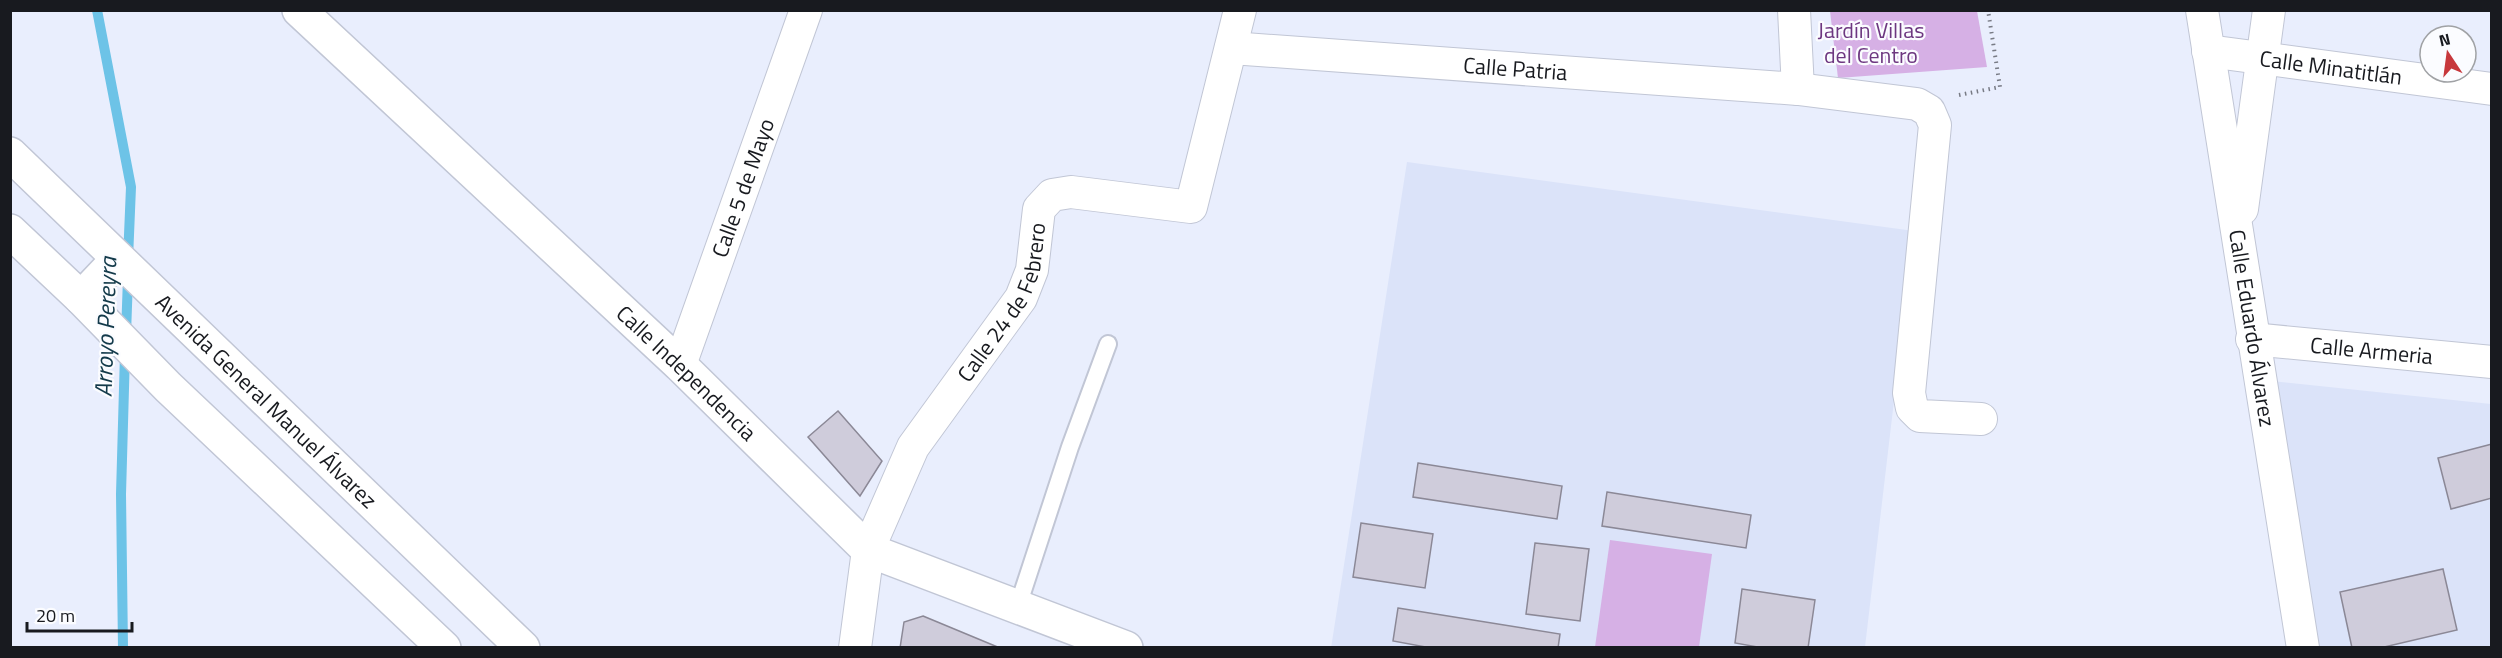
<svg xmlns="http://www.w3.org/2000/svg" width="2502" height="658" viewBox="0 0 2502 658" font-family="'Titillium Web',sans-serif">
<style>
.built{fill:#dbe3f9}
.green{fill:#d6b0e5}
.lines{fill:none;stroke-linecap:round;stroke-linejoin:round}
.stream{stroke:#6dc3e7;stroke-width:10}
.building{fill:#cfccdb;stroke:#8b8896;stroke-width:1.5}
.lane-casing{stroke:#c1c6d5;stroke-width:20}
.street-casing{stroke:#c1c6d5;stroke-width:34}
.secondary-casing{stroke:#c1c6d5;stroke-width:36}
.path{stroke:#787b85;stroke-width:4;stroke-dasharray:1.5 4.5;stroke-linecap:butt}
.lane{stroke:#fff;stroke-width:16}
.street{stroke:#fff;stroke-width:32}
.secondary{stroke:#fff;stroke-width:33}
.labels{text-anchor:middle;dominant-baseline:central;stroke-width:4.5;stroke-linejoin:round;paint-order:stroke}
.park-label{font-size:22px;fill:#6d3780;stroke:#fbfcff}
.street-label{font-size:22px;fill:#181a1f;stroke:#fbfcff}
.water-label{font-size:24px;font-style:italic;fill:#133a4a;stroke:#fbfcff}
</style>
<rect width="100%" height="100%" fill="#e9eefd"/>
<g class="built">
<polygon points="1407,162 1914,231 1865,647 1331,648"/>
<polygon points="2272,381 2491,404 2491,647 2318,647"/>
</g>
<g class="green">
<polygon points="1830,11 1977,11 1987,67 1838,78"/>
<polygon points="1610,540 1712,554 1699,647 1595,647"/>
</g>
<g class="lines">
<g class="stream">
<polyline points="97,10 131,187 128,259"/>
<polyline points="126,334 128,278"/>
<polyline points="123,648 121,494 125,353"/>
</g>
</g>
<g class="building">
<polygon points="838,411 882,461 860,496 808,437"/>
<polygon points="2492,444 2492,498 2451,509 2438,458"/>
<polygon points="1418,463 1562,486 1557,519 1413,497"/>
<polygon points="1607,492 1751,515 1746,548 1602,526"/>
<polygon points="1361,523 1433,534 1425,588 1353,577"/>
<polygon points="1535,543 1589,549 1580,621 1526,614"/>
<polygon points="2443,569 2457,630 2380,648 2352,648 2340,592"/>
<polygon points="1742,589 1815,600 1808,648 1763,648 1735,643"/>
<polygon points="1398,608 1560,634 1558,648 1431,648 1393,641"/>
<polygon points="923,616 1000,648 900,648 904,622"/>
</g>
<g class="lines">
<g class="lane-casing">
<polyline id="lane" points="1018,606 1070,447 1108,344"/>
</g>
<g class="street-casing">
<g id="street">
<polyline points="1794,10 1798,89"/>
<path id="s1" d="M2202,10L2303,648"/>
<path id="s2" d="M1231,48L1798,89L1917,104L1929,111L1935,125L1909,393L1912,408L1920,416L1981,419"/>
<path id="s3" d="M2208,51L2492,89"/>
<polyline points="2242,209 2269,10"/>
<path id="s4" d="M2252,339L2492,362"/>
<path id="s5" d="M680,365L806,10"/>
<path id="s6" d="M855,648L868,550L913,447L1021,298L1032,270L1039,209L1052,195L1071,192L1191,207L1240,10"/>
</g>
</g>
<g class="secondary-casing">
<g id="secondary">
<path id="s7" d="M299,10L680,365L868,550L1126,648"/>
<path id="s8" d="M10,154L523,648"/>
<polyline points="10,231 81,298 168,387 444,648"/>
<polyline points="81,298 118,259"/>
</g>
</g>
<polyline class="path" points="1959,95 2000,87 1988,10"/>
<use href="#lane" class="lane"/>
<use href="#street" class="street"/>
<use href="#secondary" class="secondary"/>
</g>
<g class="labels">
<g class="park-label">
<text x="1871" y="30">Jardín Villas<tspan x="1871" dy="25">del Centro</tspan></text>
</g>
<g class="street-label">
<text stroke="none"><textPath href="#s2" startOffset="285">Calle Patria</textPath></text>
<text stroke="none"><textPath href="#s3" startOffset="124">Calle Minatitlán</textPath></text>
<text stroke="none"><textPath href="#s5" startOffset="188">Calle 5 de Mayo</textPath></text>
<text stroke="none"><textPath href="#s6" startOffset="384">Calle 24 de Febrero</textPath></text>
<text stroke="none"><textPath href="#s1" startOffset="322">Calle Eduardo Álvarez</textPath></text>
<text stroke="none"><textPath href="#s4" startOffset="120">Calle Armeria</textPath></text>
<text stroke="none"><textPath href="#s7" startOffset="531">Calle Independencia</textPath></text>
<text stroke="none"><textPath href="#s8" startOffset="356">Avenida General Manuel Álvarez</textPath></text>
</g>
<g class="water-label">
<text transform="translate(105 327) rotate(-88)">Arroyo Pereyra</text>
</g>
</g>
<rect width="2502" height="658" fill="none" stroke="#181a1f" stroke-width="24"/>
<g transform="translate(2448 54) rotate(347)"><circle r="28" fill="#fbfcff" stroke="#a0a2a5" stroke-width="1.5"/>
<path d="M0-4.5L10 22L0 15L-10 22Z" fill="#c7383c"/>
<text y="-9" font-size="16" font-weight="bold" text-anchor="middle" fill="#181a1f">N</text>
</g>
<path d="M27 622v9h105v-9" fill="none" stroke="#181a1f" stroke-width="3"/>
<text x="36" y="622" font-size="18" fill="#181a1f" stroke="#fbfcff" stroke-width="4.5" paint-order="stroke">20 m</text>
</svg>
